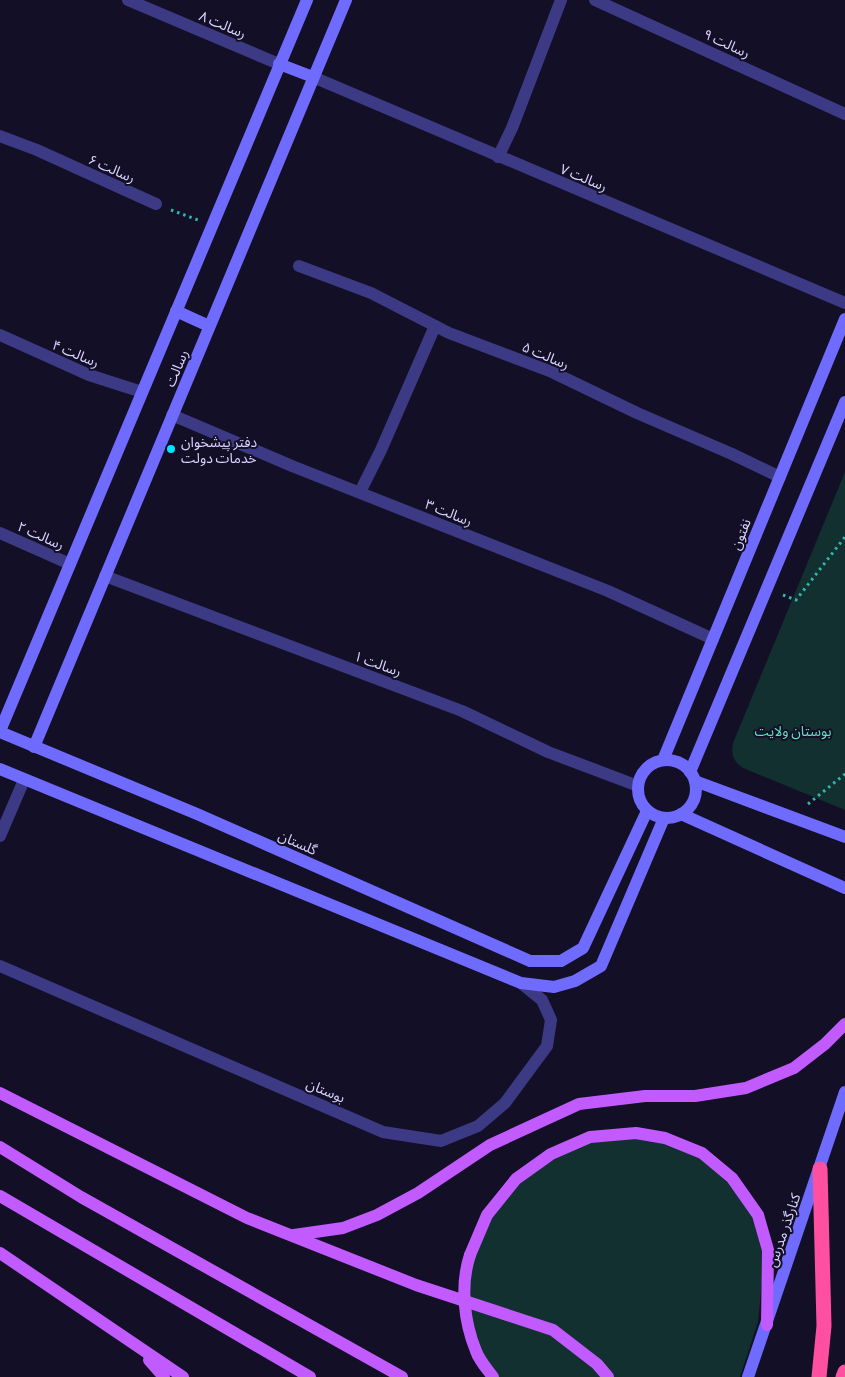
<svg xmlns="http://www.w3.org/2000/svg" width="845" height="1377" viewBox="0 0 845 1377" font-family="Commissioner,'Noto Sans Arabic',sans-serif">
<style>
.green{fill:#12302f}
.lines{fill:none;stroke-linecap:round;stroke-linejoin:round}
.path{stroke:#2fb8b0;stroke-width:3;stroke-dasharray:2.5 4;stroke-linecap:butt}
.street{stroke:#3d3a85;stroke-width:12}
.secondary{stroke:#6f6bff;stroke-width:12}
.primary{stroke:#c25bff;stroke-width:12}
.highway{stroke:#ff4fa3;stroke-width:15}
.primary-bridge{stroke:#c25bff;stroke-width:12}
.poi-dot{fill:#00e5ff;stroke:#130f26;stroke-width:2}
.labels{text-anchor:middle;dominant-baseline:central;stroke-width:4;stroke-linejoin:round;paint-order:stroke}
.street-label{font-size:14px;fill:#d9d4ff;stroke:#130f26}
.poi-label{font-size:14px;fill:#d9d4ff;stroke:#130f26;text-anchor:start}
.park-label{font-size:14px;fill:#5fe0c0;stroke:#130f26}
</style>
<rect width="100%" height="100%" fill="#130f26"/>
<g class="green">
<path d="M845,472V810L743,768C733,761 731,755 733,743Z"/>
<polygon points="635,1135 699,1153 731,1179 755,1215 765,1250 758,1322 740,1377 496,1377 479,1351 469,1317 467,1270 489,1215 517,1180 589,1139"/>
</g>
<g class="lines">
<g class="path">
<polyline points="171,210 198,220"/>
<polyline points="783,595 796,600 845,537"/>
<polyline points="808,804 845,774"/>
</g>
<g class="street">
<polyline points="128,0 279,64"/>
<polyline points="595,0 845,114"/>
<polyline points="313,77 845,303"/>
<polyline points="0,136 37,150 156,204"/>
<polyline points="498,157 512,128 561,0"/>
<polyline points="299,266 371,293 449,333 552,372 637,413 732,454 780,477"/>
<polyline points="0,335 89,375 142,392"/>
<polyline points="172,415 292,466 608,591 713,639"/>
<polyline points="360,492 381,450 435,326"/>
<polyline points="0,533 70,564"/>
<polyline points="105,576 462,711 548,752 638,786"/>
<polyline points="0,836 24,780"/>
<polyline points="0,966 383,1132 441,1141 478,1126 505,1103 547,1046 551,1020 542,1000 521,983"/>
</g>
<g class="secondary">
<polyline points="279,64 313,77"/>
<polyline points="176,311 209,326"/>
<polyline points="0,731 307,0"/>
<polyline points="0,732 197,814 530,961 561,961 583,948 647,811"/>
<polyline points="34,747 346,0"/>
<polyline points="663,760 845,319"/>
<circle cx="667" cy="789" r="29"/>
<polyline points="0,769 521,983 554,987 575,981 601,966 664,818"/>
<polyline points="690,772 845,402"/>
<polyline points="695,781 845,837"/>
<polyline points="681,814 845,888"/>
<polyline points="748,1377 845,1092"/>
</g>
<g class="primary">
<polyline points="0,1093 247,1218 416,1285 553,1330 597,1364 608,1377"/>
<polyline points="0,1147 81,1197 402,1377"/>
<polyline points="0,1196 310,1377"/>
<polyline points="294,1235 343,1228 377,1215 418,1193 490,1145 579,1104 645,1096 695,1096 746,1088 794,1068 825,1044 845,1024"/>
<polyline points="0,1253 183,1377"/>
<polyline points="470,1255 487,1215 516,1179 551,1154 590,1137 636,1133 665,1138 702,1153 732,1178 758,1215 768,1250 767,1325"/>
<polyline points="149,1360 164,1377"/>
</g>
<g class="highway">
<polyline points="819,1377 824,1326 820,1169"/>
<polyline points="843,1377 845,1372"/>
</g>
<path class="primary-bridge" d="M470,1255C460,1285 464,1322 476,1351C479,1360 487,1369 493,1377"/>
</g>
<circle class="poi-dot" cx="171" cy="449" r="5"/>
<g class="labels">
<g class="street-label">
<text transform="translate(223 24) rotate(23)">رسالت ۸</text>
<text transform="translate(727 43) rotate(25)">رسالت ۹</text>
<text transform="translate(112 168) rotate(24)">رسالت ۶</text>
<text transform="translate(584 177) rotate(23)">رسالت ۷</text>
<text transform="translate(76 353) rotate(23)">رسالت ۴</text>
<text transform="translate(546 355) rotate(23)">رسالت ۵</text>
<text transform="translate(176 368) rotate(-67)">رسالت</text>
<text transform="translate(449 512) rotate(22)">رسالت ۳</text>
<text transform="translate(740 534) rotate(-68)">نفتون</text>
<text transform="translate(41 535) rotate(24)">رسالت ۲</text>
<text transform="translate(378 663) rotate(20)">رسالت ۱</text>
<text transform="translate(298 842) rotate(24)">گلستان</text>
<text transform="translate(326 1090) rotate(23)">بوستان</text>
<text transform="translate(783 1230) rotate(-71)">کنارگذر مدرس</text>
</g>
<g class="poi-label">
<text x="181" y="441">دفتر پیشخوان<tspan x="181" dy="16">خدمات دولت</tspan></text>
</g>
<g class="park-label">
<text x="793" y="730">بوستان ولایت</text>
</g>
</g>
</svg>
